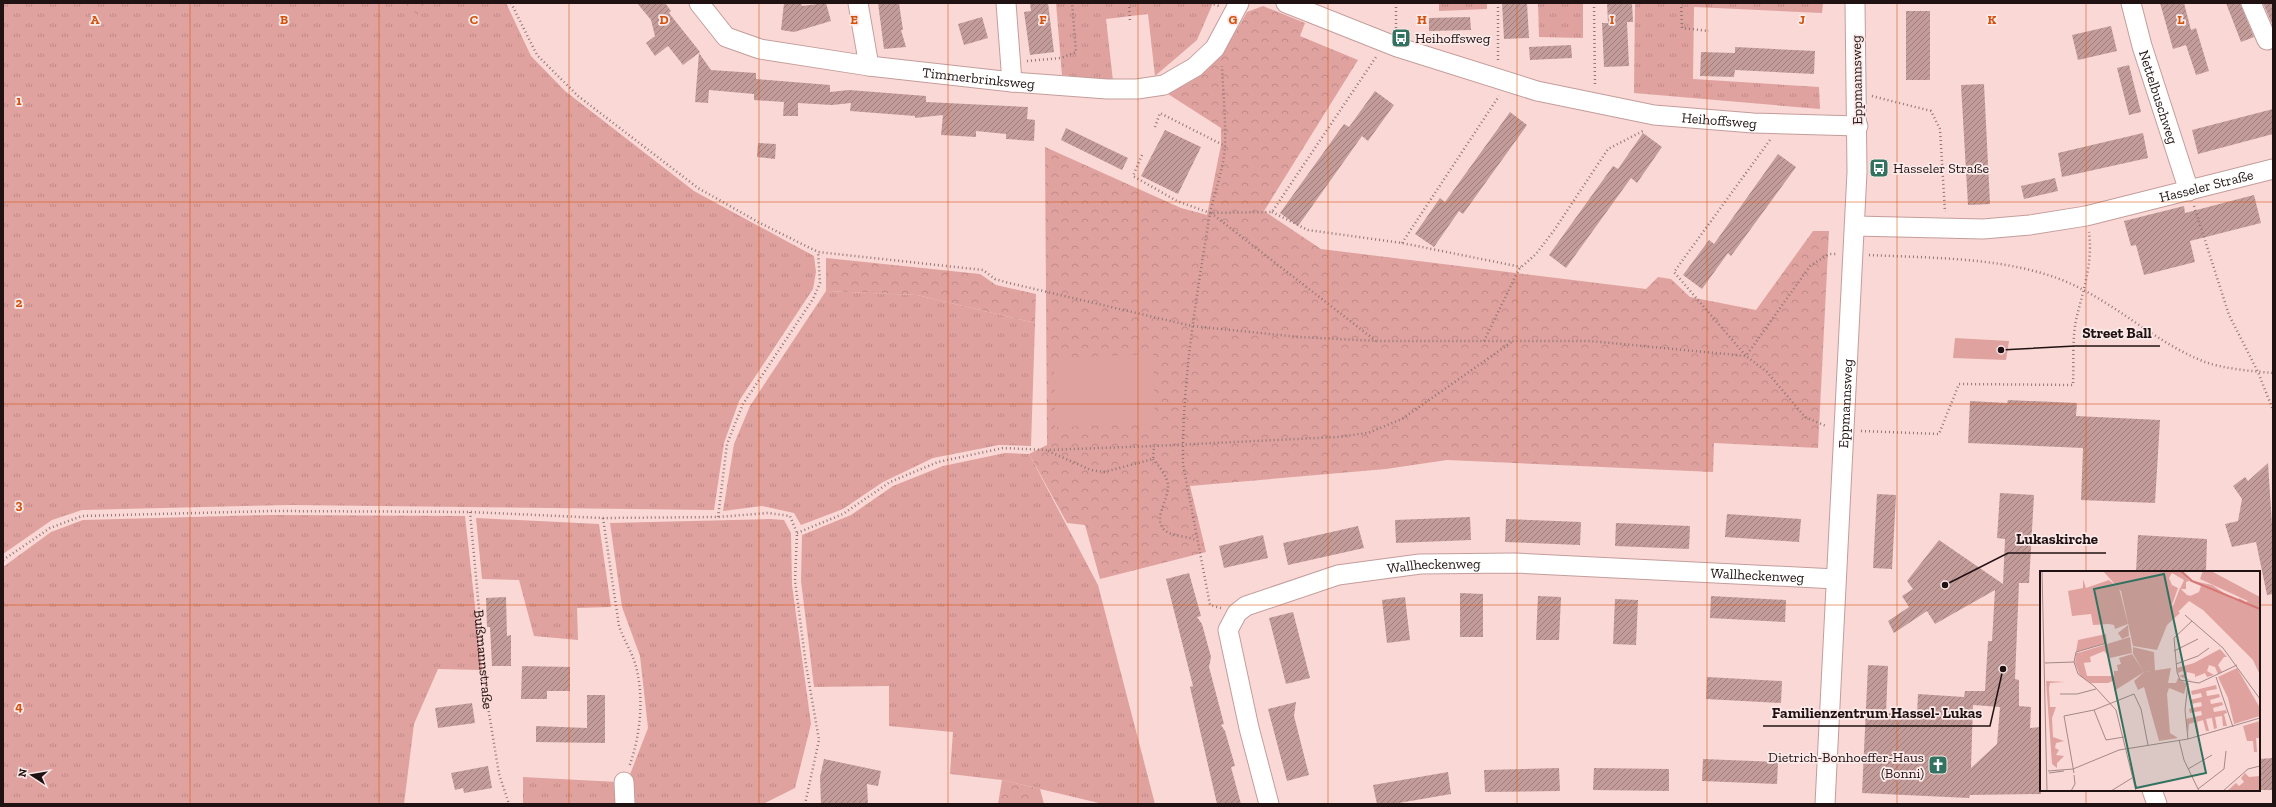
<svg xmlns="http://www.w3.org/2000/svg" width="2276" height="807" viewBox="0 0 2276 807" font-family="'Zilla Slab',serif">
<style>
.grass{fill:url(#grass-tufts)}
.forest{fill:url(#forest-crowns)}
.pitch{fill:#dfa29f}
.building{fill:url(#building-hatch);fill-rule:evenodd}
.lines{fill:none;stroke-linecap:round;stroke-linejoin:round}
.minor-casing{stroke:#c49d9b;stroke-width:21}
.path{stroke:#907776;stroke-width:2.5;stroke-dasharray:1 3;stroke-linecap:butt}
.minor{stroke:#fff;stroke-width:19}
.grid{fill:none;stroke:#d4520d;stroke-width:1;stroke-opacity:0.55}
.labels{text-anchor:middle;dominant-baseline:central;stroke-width:3.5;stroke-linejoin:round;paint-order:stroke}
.poi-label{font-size:14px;fill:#201212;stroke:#fbeae9;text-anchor:start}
.street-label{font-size:14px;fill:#201212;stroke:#fbeae9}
.inset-river{fill:none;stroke:#d67775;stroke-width:2}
.inset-road{fill:none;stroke:#a38988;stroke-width:1}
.view{fill:#327261;fill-opacity:0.15;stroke:#327261;stroke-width:2}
.inset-edge{fill:none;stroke:#201212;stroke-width:2}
.grid-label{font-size:13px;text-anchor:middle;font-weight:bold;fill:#d4520d;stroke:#fbeae9;stroke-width:3.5;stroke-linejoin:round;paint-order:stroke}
.leader{fill:none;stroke:#201212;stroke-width:1.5}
.callout-dot{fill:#201212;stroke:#fbeae9;stroke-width:1.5}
.callout-label{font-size:15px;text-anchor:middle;font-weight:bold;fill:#201212;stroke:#fbeae9;stroke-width:3.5;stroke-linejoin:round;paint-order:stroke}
</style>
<defs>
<pattern id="grass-tufts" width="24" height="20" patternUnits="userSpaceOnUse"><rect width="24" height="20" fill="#dfa29f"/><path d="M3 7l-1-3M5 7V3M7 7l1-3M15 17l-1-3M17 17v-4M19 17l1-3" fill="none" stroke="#bf8a88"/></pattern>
<pattern id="forest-crowns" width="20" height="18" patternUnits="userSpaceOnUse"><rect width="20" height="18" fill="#dfa29f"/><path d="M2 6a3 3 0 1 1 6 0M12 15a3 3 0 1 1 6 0" fill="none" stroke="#bf8a88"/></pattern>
<pattern id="building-hatch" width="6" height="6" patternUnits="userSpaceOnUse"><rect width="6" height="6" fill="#c39c9a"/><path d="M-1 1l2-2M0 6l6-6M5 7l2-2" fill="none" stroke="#9e7e7c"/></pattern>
</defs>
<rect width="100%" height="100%" fill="#fad8d6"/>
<g class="grass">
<polygon points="3,3 506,3 531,56 565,91 694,191 814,256 816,272 813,289 739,401 724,443 714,510 290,505 82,510 52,520 3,554"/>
<polygon points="1056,3 1213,3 1197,40 1155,76 1148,14 1106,19 1113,81 1062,75"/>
<polygon points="1439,3 1487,3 1487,9 1439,11"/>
<polygon points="1538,3 1583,3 1583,38 1539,37"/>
<polygon points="1635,3 1823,3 1822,13 1694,7 1693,79 1819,87 1820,109 1634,93"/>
<polygon points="826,291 917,295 1035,323 1031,446 999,445 933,458 883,482 843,509 801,525 794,513 762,506 723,511 734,444 750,406"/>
<polygon points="1005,453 1029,454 1098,585 1155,804 1103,804 1002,780 950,774 953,732 889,726 889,686 814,687 801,581 802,535 851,515 893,486 943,466"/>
<polygon points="269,515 465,516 482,670 438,669 414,724 404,804 3,804 3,567 51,532 83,520"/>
<polygon points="476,518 599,524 611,607 577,608 578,640 534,636 519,580 482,579"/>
<polygon points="770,519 784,520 791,533 792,585 811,724 795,788 763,804 632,804 629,777 648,728 640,656 622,607 610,523"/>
<polygon points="523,777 617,782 619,804 523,804"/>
</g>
<g class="forest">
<polygon points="401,3 426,3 418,15"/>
<polygon points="1263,6 1305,23 1300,36 1358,60 1264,211 1321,249 1646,289 1658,277 1671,279 1690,297 1756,310 1813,231 1829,231 1818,448 1714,443 1713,472 1447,460 1386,469 1190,486 1206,552 1100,579 1085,525 1067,523 1029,454 1047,445 1045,147 1181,208 1207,215 1221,145 1221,128 1168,94 1198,77 1232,38 1247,12"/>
<polygon points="826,258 980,274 996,285 1036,294 1035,323 917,295 826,291"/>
<polygon points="1002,780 1040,789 1044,804 998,804"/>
</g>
<g class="pitch">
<polygon points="1955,338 2009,341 2006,360 1953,358"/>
<polygon points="1153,354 1155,424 1055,427 1054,358"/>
</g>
<g class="building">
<polygon points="637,3 665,3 671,11 669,13 700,52 683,65 668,46 655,56 646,43 655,36 651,20"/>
<polygon points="784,3 801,3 802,6 826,3 831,21 794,32 781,30"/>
<polygon points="878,3 899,3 903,30 901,30 906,47 884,49"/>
<polygon points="1030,3 1048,3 1054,52 1030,55 1024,12 1031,11"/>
<polygon points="1502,3 1527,3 1529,38 1504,39"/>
<polygon points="1607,3 1632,3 1633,22 1627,22 1629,66 1604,67 1602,23 1608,23"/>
<polygon points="2160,3 2184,3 2191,30 2196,28 2209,71 2196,75 2186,45 2173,49"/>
<polygon points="2226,3 2240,3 2254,37 2241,42"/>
<polygon points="2263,3 2273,3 2273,26"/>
<rect x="1906" y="11" width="24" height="69"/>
<polygon points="982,17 988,38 964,45 958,24"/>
<polygon points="1470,17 1471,30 1429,31 1429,18"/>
<polygon points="2111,26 2117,51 2078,60 2072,35"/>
<polygon points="1571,45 1572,58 1530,60 1529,47"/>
<polygon points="1735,47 1815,51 1814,74 1735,70 1734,77 1700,76 1701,52 1735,53"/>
<polygon points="699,53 711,70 756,73 756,79 830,85 830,92 849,90 926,96 926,102 1028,107 1027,119 1035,120 1034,141 1006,139 1006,134 976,131 976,137 941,135 943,115 915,118 915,116 850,111 851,103 832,105 798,103 798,116 783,116 784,102 754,100 754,94 709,90 708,103 695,102"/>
<polygon points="2129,65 2141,112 2129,115 2117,68"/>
<polygon points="1984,84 1990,204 1968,205 1961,85"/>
<polygon points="1375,91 1394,105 1368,141 1362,136 1298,226 1280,213 1344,124 1349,127"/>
<polygon points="2273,109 2273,134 2198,154 2192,130"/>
<polygon points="1510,112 1527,125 1463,214 1459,211 1434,247 1415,234 1440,198 1445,202"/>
<polygon points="1066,128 1128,158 1122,170 1061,140"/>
<polygon points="1165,130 1201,147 1178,194 1141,176"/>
<polygon points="1643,133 1662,147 1637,183 1631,178 1566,268 1549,255 1613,166 1618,169"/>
<polygon points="2143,133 2148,158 2062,177 2058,153"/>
<polygon points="758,143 776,144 775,159 757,157"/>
<polygon points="1778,154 1796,167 1731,256 1728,253 1702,289 1683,275 1709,240 1714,244"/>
<polygon points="2055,178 2058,191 2024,199 2021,186"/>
<polygon points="2254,195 2261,223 2190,241 2195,262 2144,275 2136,245 2131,246 2124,221 2184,206 2185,213"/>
<polygon points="2008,400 2077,403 2076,416 2160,420 2155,503 2081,500 2083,448 1968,443 1970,401 2007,403"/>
<polygon points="2268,463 2273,540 2273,594 2267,595 2256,542 2232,547 2225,524 2238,521 2242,499 2233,486 2245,477 2248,481"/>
<path d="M2000,493L2034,495L2029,583H2019L2015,679L2019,680V706L2031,707L2030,728L2041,727V794L1970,795L1969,798L1862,793L1868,665L1888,666L1886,713L1917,714L1918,694L1964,697L1965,691H1985L1988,641H1992L1995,590L1935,624L1927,611L1894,633L1888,621L1909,607L1902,596L1913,589L1907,581L1939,540L2003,584L2005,539L1997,538ZM1973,705L2000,707L1997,744L1971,768Z"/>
<polygon points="1877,494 1896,495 1892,569 1873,568"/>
<polygon points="1727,514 1801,519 1799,542 1725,537"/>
<polygon points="1470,517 1471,540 1396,543 1395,520"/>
<polygon points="1506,519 1581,522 1580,545 1505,542"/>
<polygon points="1616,523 1690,526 1689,549 1615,546"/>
<polygon points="1358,526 1364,548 1288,565 1283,543"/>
<polygon points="1263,535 1268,558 1224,568 1219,546"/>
<polygon points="2138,535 2207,539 2206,572 2136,572"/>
<polygon points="1189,573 1201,616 1197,617 1202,624 1211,657 1209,667 1224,724 1221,725 1225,731 1235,766 1231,767 1241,804 1217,804 1190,687 1193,686 1166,579"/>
<polygon points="1460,593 1483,594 1483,637 1460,637"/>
<polygon points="1538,596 1561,597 1559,640 1536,640"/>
<polygon points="1711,596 1786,600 1785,622 1710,618"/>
<polygon points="506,597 507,636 511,635 511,666 492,666 490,627 487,627 486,598"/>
<polygon points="1405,597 1410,640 1387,643 1382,600"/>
<polygon points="1615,599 1638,600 1636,645 1613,644"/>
<polygon points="1293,612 1310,678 1286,684 1269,618"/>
<polygon points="522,666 570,667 570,691 547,691 547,699 521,699"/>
<polygon points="1707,677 1782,681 1781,703 1706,699"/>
<polygon points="587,695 605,695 605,743 536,742 536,726 587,728"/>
<polygon points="1296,702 1294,716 1309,775 1287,781 1268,709"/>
<polygon points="472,703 475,723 438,728 435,708"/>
<polygon points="2273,758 2273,790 2259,790 2259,759"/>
<polygon points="824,759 881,771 878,786 867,784 868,804 821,804 820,777"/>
<polygon points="1703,759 1778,762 1777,784 1702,781"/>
<polygon points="488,766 492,788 464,793 463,788 455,790 451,773"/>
<polygon points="1559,768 1560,791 1485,792 1484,770"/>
<polygon points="1594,768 1669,769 1669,791 1593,790"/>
<polygon points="1448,772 1451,794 1393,804 1377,804 1373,785"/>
</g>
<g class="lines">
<g class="minor-casing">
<g id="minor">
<path id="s2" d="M699,3L726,37L760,49L869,66L1012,82L1107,89H1137L1164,85L1195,67L1215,48L1239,3"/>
<polyline points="858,3 869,66"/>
<polyline points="1006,3 1012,82"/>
<path id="s3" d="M1286,3L1397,47L1537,91L1654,115L1753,123L1858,126"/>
<path id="s4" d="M2131,3L2142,46L2189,191"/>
<polyline points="2251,3 2267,40"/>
<path id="s5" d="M1855,226L1983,229L2030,225L2086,216L2273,169"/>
<polyline points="624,782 625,804"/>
<polyline points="2152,790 2157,804"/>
<path id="s6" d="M1269,804L1249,728L1228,630L1237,613L1246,606L1338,575L1420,564L1515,563L1836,579"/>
<path id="s7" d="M1825,804L1857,172L1855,3"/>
</g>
</g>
<g class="path">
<polyline points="511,3 537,55 578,96 698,188 758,222 818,252 983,270 995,279 1009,283 1192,326 1299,337 1377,341 1591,341 1746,356 1767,372 1805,417 1826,426"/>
<polyline points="1129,3 1130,22"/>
<polyline points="1210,3 1219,6"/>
<polyline points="1396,3 1396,28"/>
<polyline points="1498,3 1498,60"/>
<polyline points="1594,3 1595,86"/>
<polyline points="1681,3 1682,28 1709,31"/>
<polyline points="1027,61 1061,58 1076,52 1072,3"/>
<polyline points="1872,96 1931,111 1940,129 1945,212"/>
<polyline points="1155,127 1160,113 1225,146"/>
<polyline points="1770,140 1674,272 1746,356 1810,266 1829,254 1836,254"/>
<polyline points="1142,155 1133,176 1177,201 1210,213 1272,212 1376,57"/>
<polyline points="2194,206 2229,315 2258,372 2273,410"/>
<polyline points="1272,212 1308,230 1402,243 1521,267"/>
<polyline points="1211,213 1376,341"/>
<polyline points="1402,243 1499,96"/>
<path d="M1869,255C1930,258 1996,257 2054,277C2109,296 2151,341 2205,362C2225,369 2251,371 2273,373"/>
<polyline points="1484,341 1519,269 1536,254 1555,229 1608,149 1643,131"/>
<path d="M1861,431L1939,434L1959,384L2073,385C2074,364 2072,340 2076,320C2083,290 2093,264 2089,232"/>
<polyline points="1048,451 1091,470 1104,472 1153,459 1154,446"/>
<path d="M1153,459C1159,466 1168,477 1168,486C1169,500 1149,523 1169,533C1177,536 1188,537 1196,540"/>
<path id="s1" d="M470,512L488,707L499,774L509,804"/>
<polyline points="718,517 727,444 743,404 813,299 820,283 818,252"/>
<path d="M603,518L619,626C623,638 630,649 634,660C645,693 641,735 629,767"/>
<polyline points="797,533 843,514 890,482 938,462 1003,448 1046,450 1154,446 1337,437 1368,433 1402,419 1513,341"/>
<polyline points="3,560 50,528 82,516 272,511 470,512 603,518 718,517 768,513 790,516 797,533 795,581 806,665 819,740 805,804"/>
<path d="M1221,608L1210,605L1183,464C1182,381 1196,300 1209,219C1213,195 1224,170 1225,145C1226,119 1223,92 1222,66"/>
</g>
<use href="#minor" class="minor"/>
</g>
<path class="grid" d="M190,3V804M379,3V804M569,3V804M759,3V804M948,3V804M1138,3V804M1328,3V804M1517,3V804M1707,3V804M1897,3V804M2086,3V572M3,202H2273M3,404H2273M3,605H2041M2259,605H2273M2086,790V804"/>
<defs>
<g id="bus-square" transform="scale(1)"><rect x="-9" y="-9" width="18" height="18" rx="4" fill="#327261" stroke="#fbeae9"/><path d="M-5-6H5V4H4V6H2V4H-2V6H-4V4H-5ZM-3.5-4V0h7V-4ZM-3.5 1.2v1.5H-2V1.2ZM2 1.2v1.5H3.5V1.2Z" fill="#fff"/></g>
<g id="church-square" transform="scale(1)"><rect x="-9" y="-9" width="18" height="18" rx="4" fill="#327261" stroke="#fbeae9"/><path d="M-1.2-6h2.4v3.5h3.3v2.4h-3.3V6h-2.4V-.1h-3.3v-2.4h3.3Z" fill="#fff"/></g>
</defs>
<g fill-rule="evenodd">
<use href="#bus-square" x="1401" y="38"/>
<use href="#bus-square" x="1879" y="168"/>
<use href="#church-square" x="1938" y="765"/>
</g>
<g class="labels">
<g class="poi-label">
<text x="1415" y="38">Heihoffsweg</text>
<text x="1893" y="168">Hasseler Straße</text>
<text x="1924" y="757" text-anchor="end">Dietrich-Bonhoeffer-Haus<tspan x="1924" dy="16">(Bonni)</tspan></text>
</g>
<g class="street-label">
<text stroke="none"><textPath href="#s2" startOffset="300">Timmerbrinksweg</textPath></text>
<text transform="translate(1857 80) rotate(-91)">Eppmannsweg</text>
<text stroke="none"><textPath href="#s4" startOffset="98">Nettelbuschweg</textPath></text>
<text stroke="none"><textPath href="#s3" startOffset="451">Heihoffsweg</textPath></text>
<text stroke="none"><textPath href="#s5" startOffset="356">Hasseler Straße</textPath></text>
<text stroke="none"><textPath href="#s7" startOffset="401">Eppmannsweg</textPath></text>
<text stroke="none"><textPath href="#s6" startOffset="403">Wallheckenweg</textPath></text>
<text stroke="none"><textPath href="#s6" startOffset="727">Wallheckenweg</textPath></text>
<text stroke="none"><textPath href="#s1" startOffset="148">Bußmannstraße</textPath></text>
</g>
</g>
<g transform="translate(2040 571)">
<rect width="220" height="220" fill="#fad8d6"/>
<path d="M63,0H141L149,9L172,14L193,28L199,30V27L206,31L208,30L160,8L163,0H171L220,26V67L188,58L148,26L159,21L161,15L149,10L146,11V18H140L144,9L132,2L129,7L132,14L138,17L132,34L140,42L127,54L117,79L93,75L81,20ZM43,8L46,17L69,9L79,17L88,53L75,58L74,54L69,53L53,54L51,43L32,45L28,20L43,17ZM88,54L89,65L82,68L78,62ZM66,63L67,72L36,81L38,69ZM90,66L92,82L70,87L64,80L50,86L51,91L43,92L41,81ZM93,76L114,81L115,100L104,101L93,83ZM180,78L187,86H184L178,94L182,101L178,103L175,96L169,94L167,100L174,104L167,106L165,102L155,106V103L147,101L146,107L153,111L139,105L144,103L143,100L138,102L137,97L154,92ZM92,83L104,101L74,120V100H78L77,94L81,93L79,87ZM197,97L220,137V145L194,153L188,127L178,106ZM176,114L177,118L166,120L167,125L179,123L180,126L170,129L171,133L182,131L183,134L173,137L174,141L186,139L187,142L184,143L187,155H183L182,145L175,146L177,157L174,158L172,147L166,148L169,160H166L163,149L157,151L159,162H157L155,151L149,153L148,164L146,148L162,144L161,140L150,142L149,138L162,135L161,131L151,133L150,129L162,126L161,122L152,124L151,120ZM220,150V170V167H216L217,181H214L213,170H207L203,155Z" fill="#dfa29f"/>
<path d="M140,17L147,24L178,31L196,47L220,49V104L213,89L163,39L149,30L136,43L131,40ZM41,81L47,105H75V109L68,112H51L40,105L35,92L36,82ZM131,97L128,112H136L138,107L147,113L144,123L129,117L127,123L130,162L138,167L119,170L104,116L98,119L94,110L104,101ZM6,110L25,111L10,112L9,117L10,136H16L12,147L13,166L24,170L16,172L15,177L19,179L16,184L24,185L17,192V197L12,193Z" fill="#dfa29f"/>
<path d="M205,202L209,206L220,205V220H187L196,212L199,215L204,211L201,207Z" fill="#dfa29f"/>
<path class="inset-river" d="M141,0L152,10L220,38"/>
<path class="inset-road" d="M2,0L7,220M145,44L183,77L220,128M152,50L134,67L137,101L140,109L159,112L197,94M67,72L36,81L34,91L38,103L54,115L76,139L96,220M134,80L158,68M5,92L34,91M136,93L158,85L169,77M176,106L193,156M20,123H37L56,118M54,139L66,169L84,166M148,168L145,139L148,112M139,169L144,189L159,220M148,198L172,184M8,200L33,198L79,179L148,168L220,147M9,202L24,200M34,202L24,145L54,139L94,123L101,138L108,174M158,218L184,198L186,180M31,220L35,213L34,204M71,220L92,207M183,220L208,198L220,195"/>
<path class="view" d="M124,3L166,202L96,217L54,18Z"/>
<rect width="220" height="220" class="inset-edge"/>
</g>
<g class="grid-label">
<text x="95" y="24">A</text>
<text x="284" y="24">B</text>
<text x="474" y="24">C</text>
<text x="664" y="24">D</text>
<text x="854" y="24">E</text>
<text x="1043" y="24">F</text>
<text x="1233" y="24">G</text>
<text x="1422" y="24">H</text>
<text x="1612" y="24">I</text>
<text x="1802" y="24">J</text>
<text x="1992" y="24">K</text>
<text x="2181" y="24">L</text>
<text x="19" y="105">1</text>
<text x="19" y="307">2</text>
<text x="19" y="509">3</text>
<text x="19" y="711">4</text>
</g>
<path class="leader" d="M2001 350L2075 346H2160M1945 585L2008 553H2106M2003 669L1990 726H1763"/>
<g class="callout-dot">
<circle cx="2001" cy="350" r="4"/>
<circle cx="1945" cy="585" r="4"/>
<circle cx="2003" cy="669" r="4"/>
</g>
<g class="callout-label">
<text x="2117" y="338">Street Ball</text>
<text x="2057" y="544">Lukaskirche</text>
<text x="1877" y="718">Familienzentrum Hassel- Lukas</text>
</g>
<rect width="2276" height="807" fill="none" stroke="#201212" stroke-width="8"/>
<g transform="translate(32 775) rotate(282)" stroke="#fbeae9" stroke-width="3" paint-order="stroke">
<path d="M0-3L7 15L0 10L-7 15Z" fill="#201212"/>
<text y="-6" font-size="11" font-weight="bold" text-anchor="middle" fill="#201212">N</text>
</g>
</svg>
